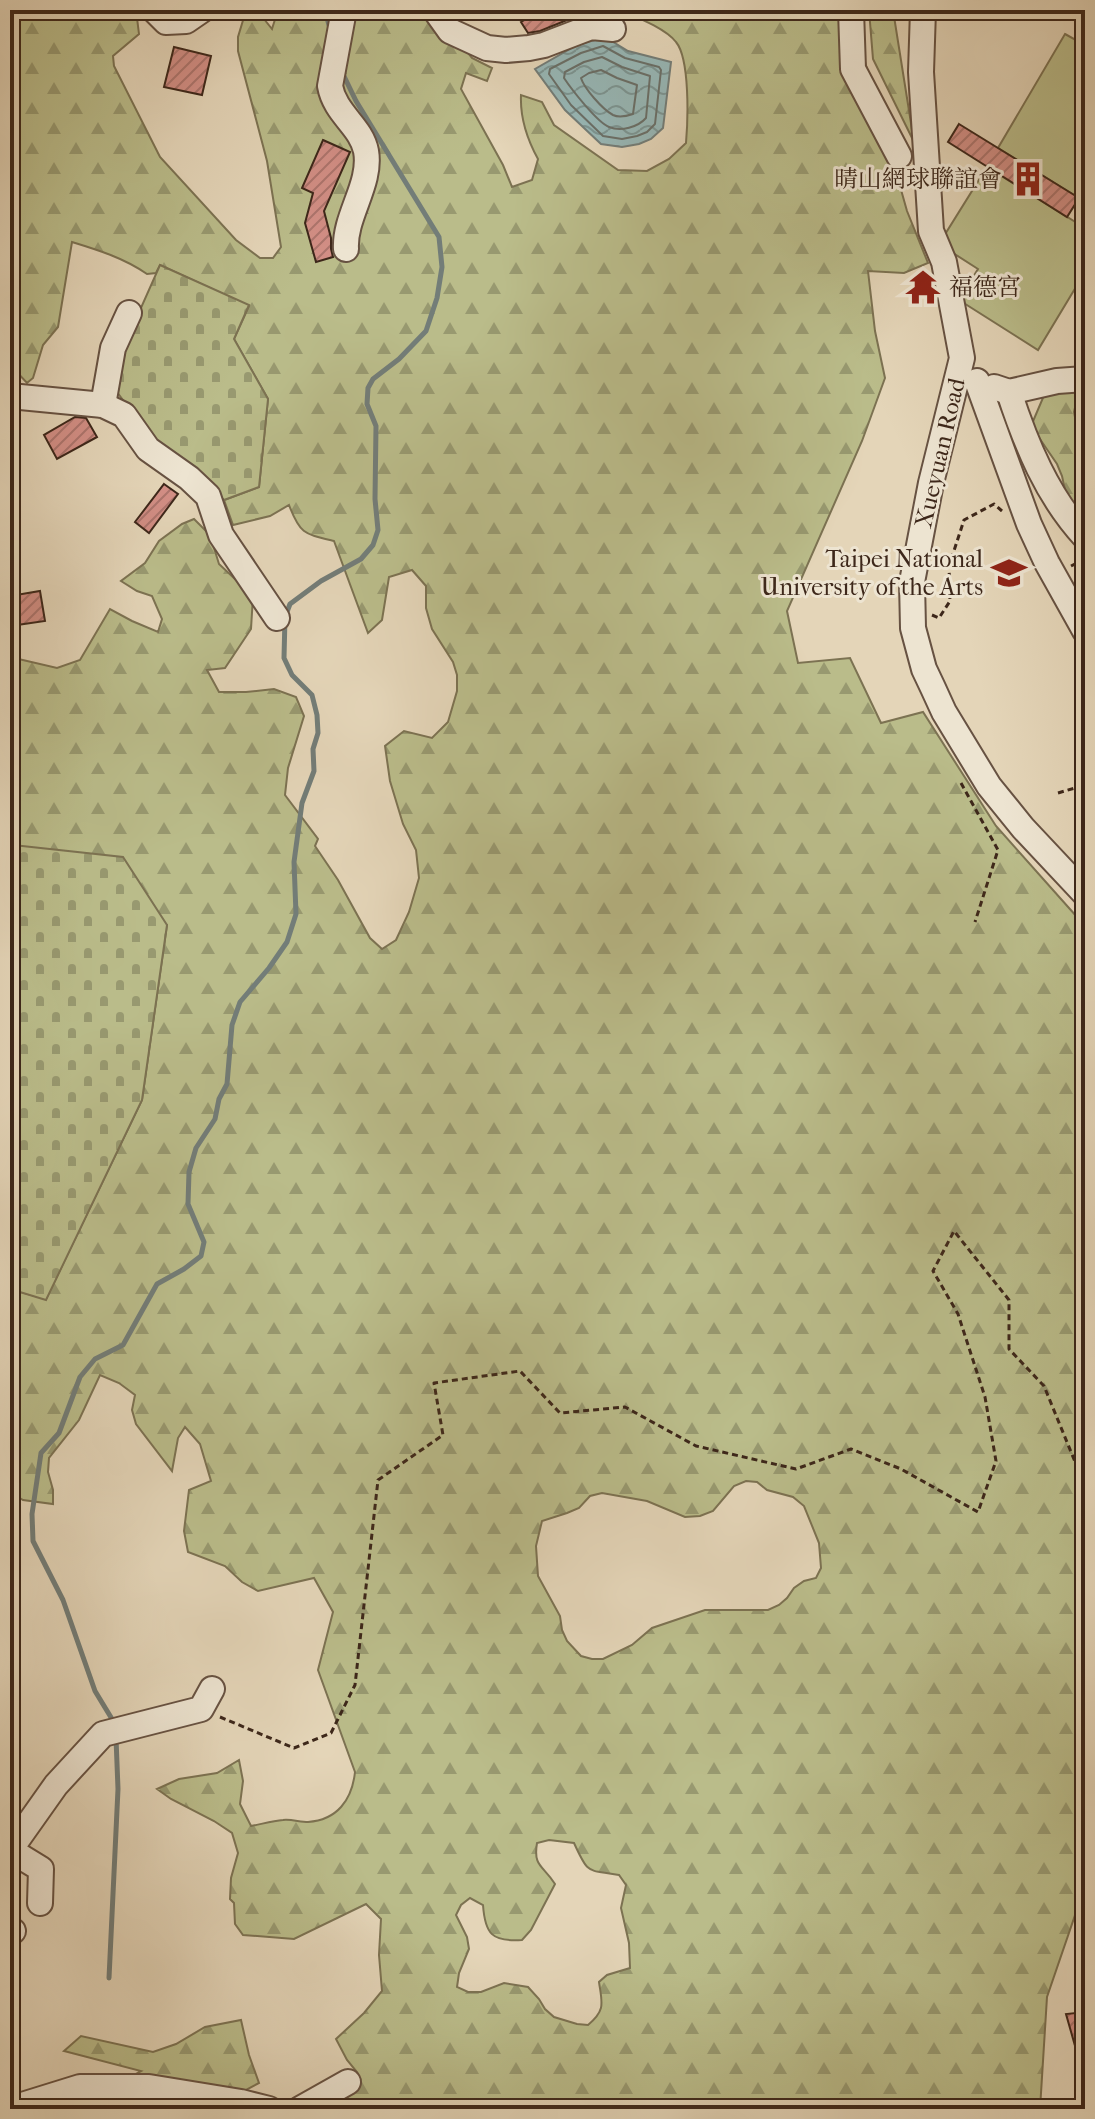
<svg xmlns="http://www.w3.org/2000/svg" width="1095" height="2119" viewBox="0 0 1095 2119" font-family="'IM FELL French Canon','Noto Serif TC',serif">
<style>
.green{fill:#babc8a;stroke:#7c7252;stroke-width:2}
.forest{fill:url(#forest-firs);stroke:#7c7252;stroke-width:2;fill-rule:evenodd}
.cemetery{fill:url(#cemetery-stones);stroke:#7c7252;stroke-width:2}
.water{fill:url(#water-waves);stroke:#737d78;stroke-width:2}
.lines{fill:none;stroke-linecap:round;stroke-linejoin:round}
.shore{stroke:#6a6f68;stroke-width:2}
.stream{stroke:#737d78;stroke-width:5}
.building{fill:url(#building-hatch);stroke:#3d271a;stroke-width:2}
.minor-casing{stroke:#675242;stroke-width:28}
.path{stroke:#3d271a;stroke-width:3;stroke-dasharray:6 4;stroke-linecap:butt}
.minor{stroke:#ede4d1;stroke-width:24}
.labels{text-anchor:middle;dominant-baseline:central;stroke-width:6;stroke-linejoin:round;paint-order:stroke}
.poi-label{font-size:24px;fill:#3d271a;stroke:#ede4d1;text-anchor:end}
.street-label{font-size:24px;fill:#3d271a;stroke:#ede4d1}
</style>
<defs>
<pattern id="forest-firs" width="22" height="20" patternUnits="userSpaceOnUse" patternTransform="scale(2)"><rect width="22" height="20" fill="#babc8a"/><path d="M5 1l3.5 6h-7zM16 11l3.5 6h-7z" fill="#989970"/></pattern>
<pattern id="cemetery-stones" width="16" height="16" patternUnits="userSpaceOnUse" patternTransform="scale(2)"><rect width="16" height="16" fill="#babc8a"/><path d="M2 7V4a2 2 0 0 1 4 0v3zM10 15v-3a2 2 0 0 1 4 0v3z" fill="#989970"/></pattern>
<pattern id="water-waves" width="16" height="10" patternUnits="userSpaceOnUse" patternTransform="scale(2)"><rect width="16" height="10" fill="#97b7b6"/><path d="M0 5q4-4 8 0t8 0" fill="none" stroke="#7c9593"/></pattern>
<pattern id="building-hatch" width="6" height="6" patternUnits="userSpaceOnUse" patternTransform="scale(2)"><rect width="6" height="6" fill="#d28e85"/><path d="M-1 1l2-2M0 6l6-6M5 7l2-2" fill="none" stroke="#ac746c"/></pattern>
</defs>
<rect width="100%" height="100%" fill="#e4d5b8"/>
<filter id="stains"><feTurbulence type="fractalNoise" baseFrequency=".0025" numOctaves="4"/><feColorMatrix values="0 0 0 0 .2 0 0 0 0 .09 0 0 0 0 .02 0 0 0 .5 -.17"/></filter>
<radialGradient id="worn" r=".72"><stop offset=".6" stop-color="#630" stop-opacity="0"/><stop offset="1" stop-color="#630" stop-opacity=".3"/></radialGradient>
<g class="green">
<polygon points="1065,34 1085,45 1085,188 1079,198 998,148"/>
<polygon points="987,167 1085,228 1085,272 1038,350 959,300 978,269 939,244"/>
</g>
<g class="forest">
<path d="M10,10H136L139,34L113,56L114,66L160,157L236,240L260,258H273L281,247L267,161L238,51V37L244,17L260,14L272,29L278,10H434L472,58L492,68L487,81L466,73L461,89L503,165L512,187L532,180L538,159C527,139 520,118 521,95L542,102L554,125L618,170L647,171L669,159L686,143C688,120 690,59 676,42C665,28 636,17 620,10H861L865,62L907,211L928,263L904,273L868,271L875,331L885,378L862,441L787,611L798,663L850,658L881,723L923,712L996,826L1085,926V1886L1047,1997L1040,2109H310L357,2072L347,2060L336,2039L364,2013L382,1991L379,1955L381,1919L366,1904L294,1939L243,1935L235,1924L234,1903L230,1899L231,1878L238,1853L232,1833L214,1821L171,1799L157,1789L179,1779L217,1773L239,1760L243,1781L240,1804L251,1826C262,1824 272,1821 283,1820C291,1819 300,1822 308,1822C337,1820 352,1800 355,1772L318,1670L333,1612L314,1578L258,1591L242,1582L225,1566L188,1552L184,1531L189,1490L211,1481L200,1444L185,1427L178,1438L172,1471L136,1424L132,1410L135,1395L119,1383L100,1375L79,1420L49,1458L48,1472L53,1490V1504L23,1500L10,1492V1289L46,1299L142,1100L167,925L14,845L10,851V657L57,668L80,660L110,609L132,621L158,632L162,619L152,596L137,591L121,581L145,563L159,541L182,524L194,519L210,535L219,564L253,596L251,629L225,668L207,670L219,692H246L274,689L296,697L304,716L288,768L285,795L318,839L315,846L338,880L370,938L382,949L396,940L409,912L419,878L416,850L403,824L390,781L385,746L404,731L432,738L448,722L457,691V675L453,662L432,629L426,608V586L412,570L389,577L382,620L368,633L334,541C304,534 300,534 289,505L270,516L233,525L224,500L259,487L268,399L234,339L249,306L160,265L156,273L147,274C124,258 98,250 72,242L58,327L43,345L33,378L27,383L14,369L15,263L10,255ZM746,1481L757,1482L767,1490L793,1497L804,1506L819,1543L821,1568L816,1578L804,1581L794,1588L787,1598L779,1605L768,1610H705L652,1628L632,1645L603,1659H592L581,1656L567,1641L562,1630L560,1616L538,1576L536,1546L542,1521L567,1513L579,1508L590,1496L602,1493L647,1501L685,1517L700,1516L713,1511L734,1486ZM549,1840L574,1843C589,1876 587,1869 619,1875L626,1885L621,1908L629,1943L630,1968L607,1975L599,1982C602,2003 606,2010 588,2025L577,2024L554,2017L545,2009L539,1999L528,1987L504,1983L481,1992H468L457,1987L459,1973L469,1949L467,1937L456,1915L461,1905L470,1898L483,1905C485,1934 492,1942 522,1940L531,1930L555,1884C543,1865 533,1867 537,1843Z"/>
<polygon points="869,10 893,10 914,142 873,59"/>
<polygon points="1085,384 1085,392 1079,390 1074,412 1079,437 1085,451 1085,511 1067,499 1062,476 1057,464 1031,426 1045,393"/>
<polygon points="241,2020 249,2055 259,2083 210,2109 56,2109 94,2097 141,2071 64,2051 81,2036 153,2052 176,2044 205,2027"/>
</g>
<g class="cemetery">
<polygon points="160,265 249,305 234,339 268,399 259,487 224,500 155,443 117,392 128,337"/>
<polygon points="13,845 123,857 167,925 142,1100 46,1300 10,1289 10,851"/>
</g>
<polygon class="water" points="605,37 628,51 671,62 663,128 651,139 639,144 622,147 601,144 565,110 535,69 577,45"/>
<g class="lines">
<g class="shore">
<polygon points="603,46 625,58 659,67 661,70 655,124 647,132 637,136 622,139 603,136 571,105 549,74 550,69 581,53"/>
<path d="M602,57L622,67L650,76L646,118C638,127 621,132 609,127C597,122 572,90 564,78L565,72L584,62Z"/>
<path d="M601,70L617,78L637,85L633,114C627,116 619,118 613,115C602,109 584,88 581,78L589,73Z"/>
</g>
<g class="stream">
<polyline points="325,10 329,25"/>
<polyline points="115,1724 95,1691 63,1600 33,1541 32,1514 41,1453 59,1433 80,1377 95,1359 123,1345 157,1284 184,1269 201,1256 204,1242 188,1204 189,1172 196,1148 215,1119 219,1099 227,1084 232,1025 240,1002 269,968 287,942 296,914 294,862 302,803 314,771 313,749 318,733 317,715 312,695 292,675 284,658 285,617 290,604 321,581 361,559 373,545 378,530 375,499 376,426 367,404 368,388 373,379 399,359 426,331 437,298 442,267 439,237 356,101 341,70"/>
<polyline points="109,1978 118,1789 116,1738"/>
</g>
</g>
<g class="building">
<polygon points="548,10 573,10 577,16 540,31 528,33 521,22 535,14 537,17"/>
<polygon points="174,47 211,56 202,95 164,87"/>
<polygon points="959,124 1079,198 1067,217 948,142"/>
<polygon points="323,140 350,152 324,211 331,238 331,249 333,257 316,262 305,223 313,193 302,188"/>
<polygon points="75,417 86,418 97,437 57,459 44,435"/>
<polygon points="164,484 178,494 149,533 135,522"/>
<polygon points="40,591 45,621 10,626 10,596"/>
<polygon points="1085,2012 1085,2066 1081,2067 1066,2014"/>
</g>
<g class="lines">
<g class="minor-casing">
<g id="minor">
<polyline points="154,10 166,22 186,21 202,10"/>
<path d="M344,10L330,86C335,114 361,126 366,151C372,184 344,216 346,249"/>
<polyline points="435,10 450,31 487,48 506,50 529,48 544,45 591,27 613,29"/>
<polyline points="851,10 853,69 899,156"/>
<polyline points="923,10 921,72 931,231 944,262 962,358 931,483 912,582 913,628 924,669 933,688 944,712 989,786 1023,828 1085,894"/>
<polyline points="977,381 1029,524 1047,563 1085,631"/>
<polyline points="994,387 1009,392 1057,381 1085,379"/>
<path d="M1009,392C1026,444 1047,496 1085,537"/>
<polyline points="10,396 103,405 124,415 148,449 189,478 208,496 221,535 277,618"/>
<polyline points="103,405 113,348 129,313"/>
<polyline points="10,1850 56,1785 103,1734 201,1709 212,1689"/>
<polyline points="10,1850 41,1869 40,1903"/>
<polyline points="10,1929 13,1931"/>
<polyline points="19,2109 22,2105 80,2087 149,2087 241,2102 269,2109"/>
<polyline points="300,2109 348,2082"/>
</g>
</g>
<g class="path">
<polyline points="1071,566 1077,563 1085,565"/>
<polyline points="932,615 939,618 950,601 949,566 964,520 994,504 1002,511"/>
<polyline points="961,783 998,850 975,922"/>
<polyline points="1058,793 1085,785"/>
<polyline points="220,1717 294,1748 331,1733 355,1685 378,1480 443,1435 434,1383 520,1371 560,1413 625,1407 696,1446 796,1469 851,1449 901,1469 978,1512 996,1461 985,1397 958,1314 933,1271 954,1231 1009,1300 1009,1349 1044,1386 1085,1486"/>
</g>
<use href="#minor" class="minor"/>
</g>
<defs>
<g id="building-bare" transform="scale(2.76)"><path d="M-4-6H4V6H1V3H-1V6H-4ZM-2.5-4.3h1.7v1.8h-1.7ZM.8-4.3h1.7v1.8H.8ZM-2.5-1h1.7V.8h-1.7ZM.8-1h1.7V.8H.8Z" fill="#8f2418" stroke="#ede4d1" stroke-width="2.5" paint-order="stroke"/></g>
<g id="temple-bare" transform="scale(2.76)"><path d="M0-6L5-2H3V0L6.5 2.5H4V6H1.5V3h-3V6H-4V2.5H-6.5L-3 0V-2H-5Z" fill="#8f2418" stroke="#ede4d1" stroke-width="2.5" paint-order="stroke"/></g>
<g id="university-bare" transform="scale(2.76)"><path d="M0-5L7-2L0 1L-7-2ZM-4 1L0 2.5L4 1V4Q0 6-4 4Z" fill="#8f2418" stroke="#ede4d1" stroke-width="2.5" paint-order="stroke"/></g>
</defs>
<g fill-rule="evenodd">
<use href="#building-bare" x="1028" y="179"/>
<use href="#temple-bare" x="923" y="287"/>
<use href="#university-bare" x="1009" y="573"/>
</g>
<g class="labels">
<g class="poi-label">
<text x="1002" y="179">晴山網球聯誼會</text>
<text x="949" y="287" text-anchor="start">福德宮</text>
<text x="983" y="559">Taipei National<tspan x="983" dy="28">University of the Arts</tspan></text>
</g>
<g class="street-label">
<text transform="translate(940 453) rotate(-77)">Xueyuan Road</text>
</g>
</g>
<rect width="1095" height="2119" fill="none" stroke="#e4d5b8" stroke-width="40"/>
<rect x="12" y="12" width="1071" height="2095" fill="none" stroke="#3d271a" stroke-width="4"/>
<rect x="20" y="20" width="1055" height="2079" fill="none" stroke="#3d271a" stroke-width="2"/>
<rect width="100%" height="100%" filter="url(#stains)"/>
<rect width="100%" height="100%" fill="url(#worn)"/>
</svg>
